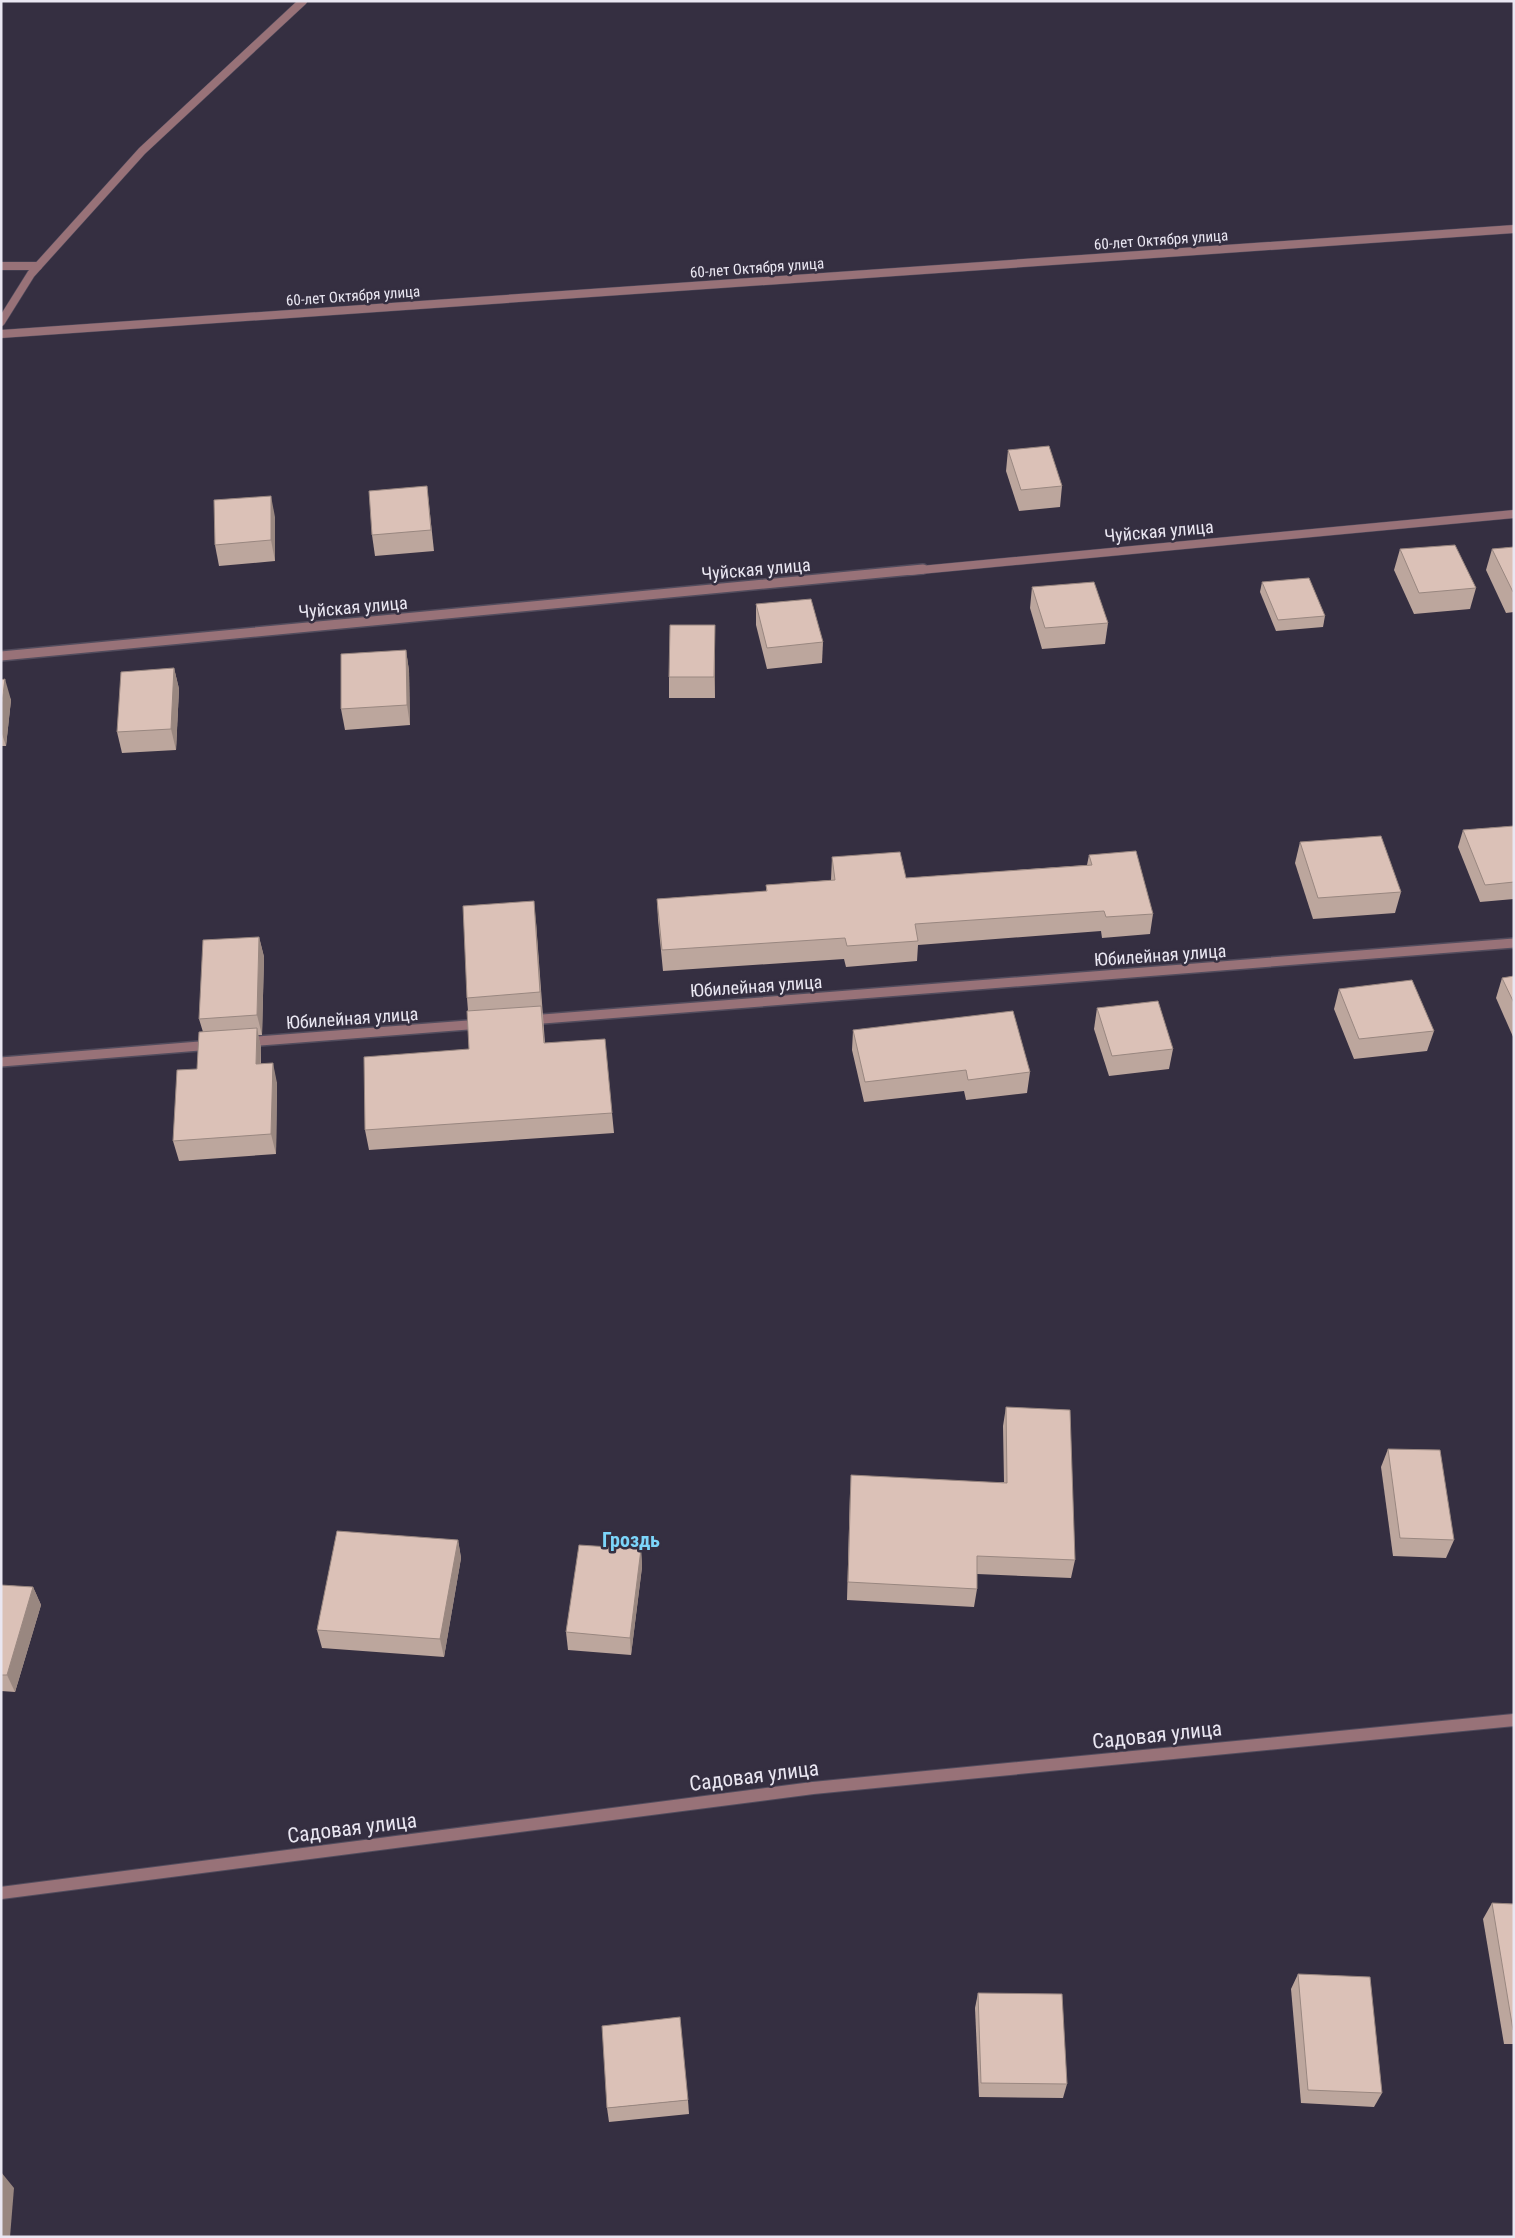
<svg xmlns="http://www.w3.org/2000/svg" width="1515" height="2238" viewBox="0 0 1515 2238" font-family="'Roboto Condensed',sans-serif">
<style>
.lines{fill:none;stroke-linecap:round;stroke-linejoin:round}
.minor-far2-casing{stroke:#524c5d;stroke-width:9}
.minor-far1-casing{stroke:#524c5d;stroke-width:12}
.minor-casing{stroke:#524c5d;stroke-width:14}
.tertiary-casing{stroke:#524c5d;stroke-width:9}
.minor-far2{stroke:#987278;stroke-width:8}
.minor-far1{stroke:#987278;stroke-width:9}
.minor{stroke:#987278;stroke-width:12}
.tertiary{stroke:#987278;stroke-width:8}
.wall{fill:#bca69d}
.shaded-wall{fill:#998780}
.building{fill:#dbc1b7;stroke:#998780}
.labels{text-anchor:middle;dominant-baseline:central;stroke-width:5;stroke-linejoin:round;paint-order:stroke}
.far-street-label{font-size:15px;fill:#eae7f2;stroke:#352f41}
.street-label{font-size:18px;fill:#eae7f2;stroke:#352f41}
.quarter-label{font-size:20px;font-weight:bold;fill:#7cd5fa;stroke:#352f41}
.near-street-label{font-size:21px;fill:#eae7f2;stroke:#352f41}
</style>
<rect width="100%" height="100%" fill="#352f41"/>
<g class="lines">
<g class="minor-far2-casing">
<g id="minor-far2">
<polyline points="1,266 38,266"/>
<polyline points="1,334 1514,229"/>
<polyline points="910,571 1514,514"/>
</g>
</g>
<g class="minor-far1-casing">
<g id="minor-far1">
<polyline points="1,656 923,569"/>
<polyline points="530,1020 1514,943"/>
<polyline points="246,1042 481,1024"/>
<polyline points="1,1062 212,1045"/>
</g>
</g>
<g class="minor-casing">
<polyline id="minor" points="1,1893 813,1788 1514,1720"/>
</g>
<g class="tertiary-casing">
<polyline id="tertiary" points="1,322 31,274 142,151 303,1"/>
</g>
<use href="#minor-far2" class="minor-far2"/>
<use href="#minor-far1" class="minor-far1"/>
<use href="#minor" class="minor"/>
<use href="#tertiary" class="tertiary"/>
</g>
<g class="wall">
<polygon points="1008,450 1062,486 1060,507 1019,511 1006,471"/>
<polygon points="427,486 434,551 375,556 372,535"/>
<polygon points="275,517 275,561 219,566 215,545"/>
<polygon points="1514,547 1514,612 1506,613 1486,570 1492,549"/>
<polygon points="1400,549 1476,588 1470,609 1414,614 1394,570"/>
<polygon points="1262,582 1325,616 1323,627 1276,631 1260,592"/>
<polygon points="1032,587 1108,623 1105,644 1042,649 1030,608"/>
<polygon points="756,604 823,642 822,663 767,669 756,625"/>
<polygon points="715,625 715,698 669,698 669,677"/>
<polygon points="406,650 409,671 410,725 345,730 341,709"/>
<polygon points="174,668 179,689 176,750 122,753 117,732"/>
<polygon points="1,680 11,700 6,746 1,746"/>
<polygon points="1514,826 1514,899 1480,902 1458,847 1463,830"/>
<polygon points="1300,842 1401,892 1395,913 1313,919 1295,863"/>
<polygon points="1089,855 1153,914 1150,934 1102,938 1101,931 918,945 917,961 846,967 844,959 663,971 658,920 657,899 766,891 766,885 831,880 832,857 906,878 1087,865"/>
<polygon points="536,922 545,1043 612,1113 614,1133 369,1150 365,1130 469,1049 468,1011 467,998"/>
<polygon points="259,937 264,957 262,1035 258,1035 261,1048 261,1064 277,1083 276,1154 179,1161 173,1141 197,1069 203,1032 199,1019"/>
<polygon points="1514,976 1514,1039 1496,998 1502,978"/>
<polygon points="1339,989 1434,1031 1427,1051 1354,1059 1334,1009"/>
<polygon points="1097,1008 1173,1049 1169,1069 1109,1076 1094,1029"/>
<polygon points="853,1030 1030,1072 1027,1093 966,1100 964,1091 864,1102 852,1050"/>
<polygon points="1006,1407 1075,1560 1071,1578 977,1574 977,1589 974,1607 847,1600 850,1493 1004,1482 1003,1426"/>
<polygon points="1388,1449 1454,1540 1446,1558 1393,1556 1381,1467"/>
<polygon points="458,1540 461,1558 444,1657 322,1648 317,1630"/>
<polygon points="641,1549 642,1567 631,1655 568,1650 566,1632"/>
<polygon points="1,1585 33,1587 41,1605 15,1692 1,1691"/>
<polygon points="1492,1903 1514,1904 1514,2044 1504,2044 1483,1919"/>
<polygon points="1298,1974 1382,2093 1374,2107 1301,2103 1291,1989"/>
<polygon points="978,1993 1067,2084 1063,2098 979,2097 975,2008"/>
<polygon points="688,2100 689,2114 609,2122 607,2108"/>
</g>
<g class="shaded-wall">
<polygon points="271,496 275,517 275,561 271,540"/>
<polygon points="715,625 715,698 714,677"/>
<polygon points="406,650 409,671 410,725 407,705"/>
<polygon points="174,668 179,689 176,750 171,729"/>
<polygon points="5,679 11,700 6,746 1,731 1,710"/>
<polygon points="534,901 536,922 542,1013 540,992"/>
<polygon points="259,937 264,957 262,1035 257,1015"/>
<polygon points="257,1028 261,1048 260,1085 256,1064"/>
<polygon points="273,1063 277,1083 276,1154 271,1134"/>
<polygon points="458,1540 461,1558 444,1657 440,1639"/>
<polygon points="641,1549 642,1567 631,1655 630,1638"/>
<polygon points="33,1587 41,1605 15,1692 7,1675"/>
<polygon points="1,2172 14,2188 10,2237 1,2237"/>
</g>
<g class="building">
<polygon points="1049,446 1062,486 1021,490 1008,450"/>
<polygon points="427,486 431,530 372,535 369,491"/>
<polygon points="271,496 271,540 215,545 214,500"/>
<polygon points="1455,545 1476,588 1419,593 1400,549"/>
<polygon points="1514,547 1514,592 1513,592 1492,549"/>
<polygon points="1309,578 1325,616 1278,620 1262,582"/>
<polygon points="1094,582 1108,623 1045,628 1032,587"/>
<polygon points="811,599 823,642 767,648 756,604"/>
<polygon points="670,625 715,625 714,677 669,677"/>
<polygon points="406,650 407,705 341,709 341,654"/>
<polygon points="174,668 171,729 117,732 121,672"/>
<polygon points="5,679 1,710 1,680"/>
<polygon points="1514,826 1514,882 1485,885 1463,830"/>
<polygon points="1381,836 1401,892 1318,898 1300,842"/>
<polygon points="1136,851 1153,914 1106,917 1104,911 915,924 918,941 847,946 845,938 662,950 657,899 767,891 766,885 835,880 832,857 900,852 906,878 1092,865 1089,855"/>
<polygon points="534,901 540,992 467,998 463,906"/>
<polygon points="259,937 257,1015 199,1019 203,940"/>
<polygon points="1514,976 1514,1003 1502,978"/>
<polygon points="1412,980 1434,1031 1359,1039 1339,989"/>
<polygon points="1158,1001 1173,1049 1112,1056 1097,1008"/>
<polygon points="541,1006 544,1043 605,1039 612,1113 365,1130 364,1057 469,1049 467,1011"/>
<polygon points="1013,1011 1030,1072 968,1080 966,1070 865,1082 853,1030"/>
<polygon points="257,1028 256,1064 273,1063 271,1134 173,1141 177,1070 197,1069 199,1032"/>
<polygon points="1006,1407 1070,1410 1075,1560 977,1556 977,1589 848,1582 851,1475 1007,1483"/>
<polygon points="1388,1449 1440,1450 1454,1540 1400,1538"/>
<polygon points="337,1531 458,1540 440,1639 317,1630"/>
<polygon points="579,1545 641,1549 630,1638 566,1632"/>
<polygon points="1,1585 33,1587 7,1675 1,1675"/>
<polygon points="1492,1903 1514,1904 1514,2030 1513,2030"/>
<polygon points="1298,1974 1370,1977 1382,2093 1308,2090"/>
<polygon points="978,1993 1062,1994 1067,2084 981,2083"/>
<polygon points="680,2017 688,2100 607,2108 602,2026"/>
</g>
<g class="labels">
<g class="far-street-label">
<text transform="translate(1161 240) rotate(-4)">60-лет Октября улица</text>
<text transform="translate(757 268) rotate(-4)">60-лет Октября улица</text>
<text transform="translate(353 296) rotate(-4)">60-лет Октября улица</text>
</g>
<g class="street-label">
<text transform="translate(1159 531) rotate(-5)">Чуйская улица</text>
<text transform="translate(756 569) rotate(-5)">Чуйская улица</text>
<text transform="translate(353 607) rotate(-5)">Чуйская улица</text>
<text transform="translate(1160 955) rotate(-4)">Юбилейная улица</text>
<text transform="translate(756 986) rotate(-4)">Юбилейная улица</text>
<text transform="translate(352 1018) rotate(-4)">Юбилейная улица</text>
</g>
<g class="quarter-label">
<text x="631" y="1540">Гроздь</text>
</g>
<g class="near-street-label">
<text transform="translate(1157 1735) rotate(-6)">Садовая улица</text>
<text transform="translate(754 1776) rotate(-7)">Садовая улица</text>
<text transform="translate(352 1828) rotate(-7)">Садовая улица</text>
</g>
</g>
<rect width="1515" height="2238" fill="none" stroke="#eae7f2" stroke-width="5"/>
</svg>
